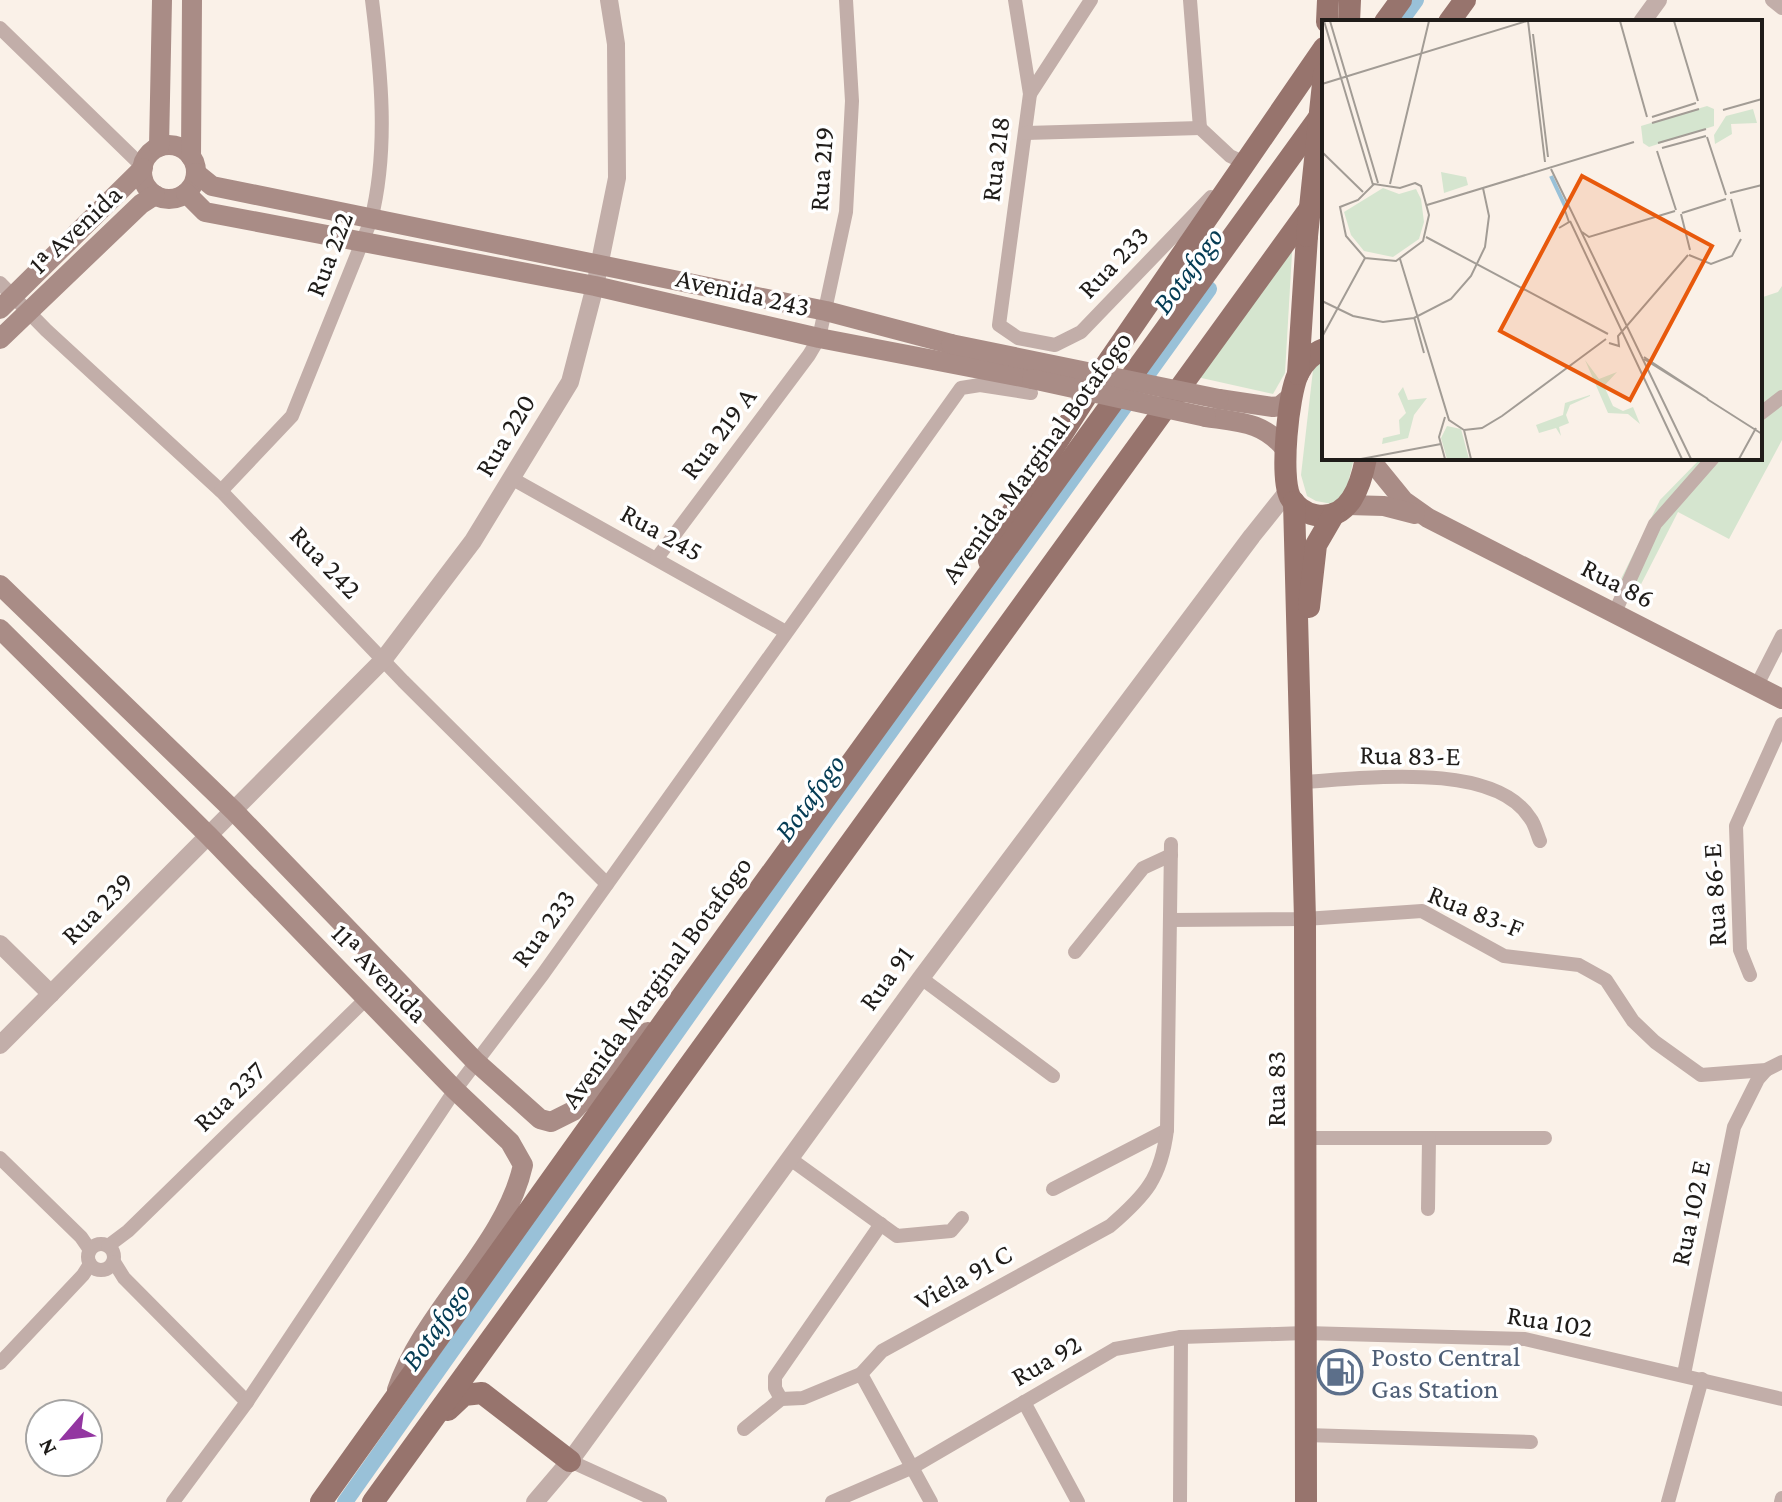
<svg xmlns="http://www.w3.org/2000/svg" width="1782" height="1502" viewBox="0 0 1782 1502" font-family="'Crimson Pro',serif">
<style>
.green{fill:#d5e5cf}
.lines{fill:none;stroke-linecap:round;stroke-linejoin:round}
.canal{stroke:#99c1d8;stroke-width:16}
.minor{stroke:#c2aea9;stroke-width:14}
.tertiary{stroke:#c2aea9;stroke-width:18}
.secondary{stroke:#a98c86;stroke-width:20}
.primary{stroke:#97746d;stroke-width:22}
.secondary-bridge{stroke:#a98c86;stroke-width:20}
.primary-bridge{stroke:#97746d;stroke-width:22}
.labels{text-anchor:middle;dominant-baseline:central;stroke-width:7;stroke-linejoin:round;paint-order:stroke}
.street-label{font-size:28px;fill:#1f1c19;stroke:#fff}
.service-label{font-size:28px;fill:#4e5e75;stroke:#fff;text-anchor:start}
.water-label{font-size:30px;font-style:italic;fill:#053c54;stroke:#fff}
.inset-river{fill:none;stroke:#99c1d8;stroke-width:4}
.inset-road{fill:none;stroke:#a29c95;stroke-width:2}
.view{fill:#e8590c;fill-opacity:0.15;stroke:#e8590c;stroke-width:4}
.inset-edge{fill:none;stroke:#1f1c19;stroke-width:4}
</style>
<rect width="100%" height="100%" fill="#faf1e8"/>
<g class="green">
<polygon points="1293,236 1285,373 1273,394 1188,375"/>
<polygon points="1782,286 1782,440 1729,539 1678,512 1635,596 1617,587 1660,500 1701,458 1760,458 1760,298 1778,292"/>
<polygon points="1324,357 1324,458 1354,458 1345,496 1332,504 1316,501 1307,496 1301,475 1313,370"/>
</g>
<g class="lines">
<g class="canal">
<polyline points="1400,22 1416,0"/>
<polyline points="345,1502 826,821 1209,289"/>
</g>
<g class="minor">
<polyline points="1015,0 1030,94 999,325 1018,338 1055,345 1081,332 1211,197"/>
<polyline points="1190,0 1200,128"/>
<polyline points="1772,0 1782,8"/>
<polyline points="0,28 143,167"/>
<polyline points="1030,94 1091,0"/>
<polyline points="1200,128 1230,156 1245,163 1240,168"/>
<polyline points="1026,133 1200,128"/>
<polyline points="0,283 46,330 221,491 403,681 607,884"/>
<polyline points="1760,414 1782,397"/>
<polyline points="511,478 786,632"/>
<path d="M221,491L292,416L371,220C389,149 381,72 372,0"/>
<polyline points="657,558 809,355 819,338 846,212 852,101 846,0"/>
<polyline points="1615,612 1655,524 1713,458"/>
<polyline points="1757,685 1782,636"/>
<path d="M1301,782C1361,779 1493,760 1530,818C1535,824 1537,834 1540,841"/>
<polyline points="1171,920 1305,919 1422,911 1504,956 1579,965 1606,980 1633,1021 1655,1042 1701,1075 1766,1070 1782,1062"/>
<polyline points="1075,952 1143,868 1171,855"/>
<polyline points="1750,975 1740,950 1736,826 1782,724"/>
<polyline points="921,978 1053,1076"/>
<polyline points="1305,1138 1545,1138"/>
<polyline points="0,1158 81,1237 90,1250"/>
<polyline points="789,1158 897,1236 951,1231 962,1218"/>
<polyline points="1053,1189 1167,1130"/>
<polyline points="1428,1209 1429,1138"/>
<circle cx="101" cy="1257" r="13"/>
<polyline points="108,1246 128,1231 366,999"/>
<polyline points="114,1262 124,1278 247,1402"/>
<polyline points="0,1363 83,1275 90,1264"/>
<polyline points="861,1374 931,1502"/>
<polyline points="1684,1374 1734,1127 1758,1079 1766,1070"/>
<polyline points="781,1399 775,1388 775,1377 881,1224"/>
<polyline points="1024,1402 1078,1502"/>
<path d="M744,1429L781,1399L803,1398L861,1374L882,1351L1110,1226C1146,1195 1161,1178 1167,1130L1171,844"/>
<polyline points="1306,1435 1531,1442"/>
<polyline points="570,1461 660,1502"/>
<polyline points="173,1502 247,1402 455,1090 543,974 961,388 980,385 1031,393"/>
<polyline points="832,1502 913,1467 1115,1349 1181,1337 1305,1333 1525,1339 1782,1399"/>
<polyline points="1180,1502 1181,1337"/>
<polyline points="1668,1502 1702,1379"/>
<polyline points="1781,1502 1782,1498"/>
</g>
<g class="tertiary">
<polyline points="1642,22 1658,0"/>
<polyline points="0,944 51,994"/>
<polyline points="0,1045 383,660 473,541 570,382 595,286 617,178 616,44 609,0"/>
<polyline points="535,1502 570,1461 921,978 1252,536 1288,491"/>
</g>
<g class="secondary">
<circle cx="169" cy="172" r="27"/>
<polyline points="159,147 162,0"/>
<polyline points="191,157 192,0"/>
<polyline points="196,173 212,186 826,311 951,344"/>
<polyline points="186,193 205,212 595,286 819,338 1032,379"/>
<polyline points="0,309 143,168"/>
<polyline points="0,339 141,204 155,195"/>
<polyline points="1219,399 1273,407 1280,406 1292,396"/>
<path d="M1206,417C1240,422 1264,422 1286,450"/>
<polyline points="1369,458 1404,501 1428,518 1782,699"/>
<polyline points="1348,505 1384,506 1415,514"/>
<polyline points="0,585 234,811 475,1061 540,1119 551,1122 573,1111 648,1032"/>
<path d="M0,629L209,836L455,1090L510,1142L523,1165C505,1246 423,1311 397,1390"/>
</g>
<g class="primary">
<polyline points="1327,22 1328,0"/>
<polyline points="1349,22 1350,0"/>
<polyline points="1385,22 1401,0"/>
<polyline points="1449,22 1465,0"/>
<path d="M1324,349C1313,353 1303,363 1298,374C1288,396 1280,476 1290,497C1295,506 1305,513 1315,515C1350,522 1361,484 1366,458"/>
<polyline points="1298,374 1307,236"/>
<polyline points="1294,502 1305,919 1306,1502"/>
<polyline points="989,561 999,533 1108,362 1324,48"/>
<polyline points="1309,607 1316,545 1334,514"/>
<polyline points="448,1410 464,1395 482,1393 570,1461"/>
<polyline points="321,1502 686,991 1323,112"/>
<polyline points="373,1502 1324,189"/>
</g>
<g class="secondary-bridge">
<polyline points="951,344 1219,399"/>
<polyline points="1032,379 1206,417"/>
</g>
<polyline class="primary-bridge" points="1307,236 1324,74"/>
</g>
<defs>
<g id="fuel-ring" transform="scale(2.3)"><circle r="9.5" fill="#fff" stroke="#5c6f8a" stroke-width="1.5"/><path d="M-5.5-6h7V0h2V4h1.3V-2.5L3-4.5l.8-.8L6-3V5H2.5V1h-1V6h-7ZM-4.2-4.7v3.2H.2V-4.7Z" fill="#5c6f8a"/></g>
</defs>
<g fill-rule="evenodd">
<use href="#fuel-ring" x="1340" y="1372"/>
</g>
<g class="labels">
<g class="street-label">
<text transform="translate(995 159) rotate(-83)">Rua 218</text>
<text transform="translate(821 169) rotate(-86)">Rua 219</text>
<text transform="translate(75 229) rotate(-43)">1ª Avenida</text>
<text transform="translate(329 254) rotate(-69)">Rua 222</text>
<text transform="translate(1113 262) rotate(-46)">Rua 233</text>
<text transform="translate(743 292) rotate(13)">Avenida 243</text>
<text transform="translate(718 433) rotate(-53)">Rua 219 A</text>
<text transform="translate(505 435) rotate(-59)">Rua 220</text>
<text transform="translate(1036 457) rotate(-54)">Avenida Marginal Botafogo</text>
<text transform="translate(662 532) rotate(29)">Rua 245</text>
<text transform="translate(326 562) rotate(46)">Rua 242</text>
<text transform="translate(1618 583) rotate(27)">Rua 86</text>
<text transform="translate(1410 755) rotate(1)">Rua 83-E</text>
<text transform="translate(1714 895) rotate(-93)">Rua 86-E</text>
<text transform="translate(97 908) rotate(-45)">Rua 239</text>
<text transform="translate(1476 911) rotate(22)">Rua 83-F</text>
<text transform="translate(543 928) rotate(-54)">Rua 233</text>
<text transform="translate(380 973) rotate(46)">11ª Avenida</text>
<text transform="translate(886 978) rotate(-54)">Rua 91</text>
<text transform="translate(656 982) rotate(-54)">Avenida Marginal Botafogo</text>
<text transform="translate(1275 1089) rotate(-90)">Rua 83</text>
<text transform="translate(229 1096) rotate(-44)">Rua 237</text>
<text transform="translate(1690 1213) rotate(-78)">Rua 102 E</text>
<text transform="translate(963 1277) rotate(-29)">Viela 91 C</text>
<text transform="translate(1550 1321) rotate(9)">Rua 102</text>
<text transform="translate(1046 1360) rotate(-30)">Rua 92</text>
</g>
<g class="service-label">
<text x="1371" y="1356">Posto Central<tspan x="1371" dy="32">Gas Station</tspan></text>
</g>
<g class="water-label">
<text transform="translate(1187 270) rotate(-54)">Botafogo</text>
<text transform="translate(809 797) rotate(-54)">Botafogo</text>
<text transform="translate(435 1326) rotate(-55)">Botafogo</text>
</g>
</g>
<g transform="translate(1322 20)">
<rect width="440" height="440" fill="#faf1e8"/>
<path d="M385,86L392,89V106L327,127L321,123L319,106ZM431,89L435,103L409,104L410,114L393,124L392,115L404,96ZM119,152L144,157L146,165L122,173ZM61,168L77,174L94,169L99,179L102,202L97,219L71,237L42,231L29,215L22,192ZM263,340L277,359L295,352L282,366L291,386L301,391L311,387L318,404L306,394L286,393ZM81,367L86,380L105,378L92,395L86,418L60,424L61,418L78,414L77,400L84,393L76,374ZM268,375V376L248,385L244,395L247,403L237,407L239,416L234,408L217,413L214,405L241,395L243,383ZM125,406L139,409L147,439H125L119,418Z" fill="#d5e5cf"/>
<path class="inset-river" d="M229,156L244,188"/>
<path class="inset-road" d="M2,1L51,165M8,1L56,163M206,1L223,142M298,1L325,97M352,1L376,81M211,14L226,137M0,64L205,1M401,90L440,79M330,97L374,83M330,103L377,89M385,117L404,175M336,123L384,109M340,128L384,116M335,131L354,190M0,132L41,172M229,149L369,439M93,163L99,166L107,195L101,221L74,241L43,238L24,216L18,187L36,180L52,164L78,168ZM68,164L107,1M408,173L440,165M409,179L418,212M105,185L312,122M360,193L404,179M359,194L368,230M248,201L360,439M237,208L247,202L242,188M260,212L267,217L353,191M104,217L286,314M367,235L389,244L410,236L419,219M78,239L127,400L142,410L149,439M0,281L31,296L61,302L92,298L129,279L149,256L163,227L167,196L161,168M92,297L102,333M0,317L43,238M287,323L297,326L296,316L366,235M322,339L386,379L322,337M385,379L440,414M123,397L117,417L123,439M142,410L160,408L180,396L284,319M39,439L119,424M417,439L434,408"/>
<path class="view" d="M260,156L390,226L308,380L178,311Z"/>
<rect width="440" height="440" class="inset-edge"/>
</g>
<g transform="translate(64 1438) rotate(242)"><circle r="38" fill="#ffffff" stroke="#a5a4a3" stroke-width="2"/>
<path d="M0-6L14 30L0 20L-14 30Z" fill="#9336a1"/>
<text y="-12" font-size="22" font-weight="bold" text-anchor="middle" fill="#1f1c19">N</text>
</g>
</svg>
